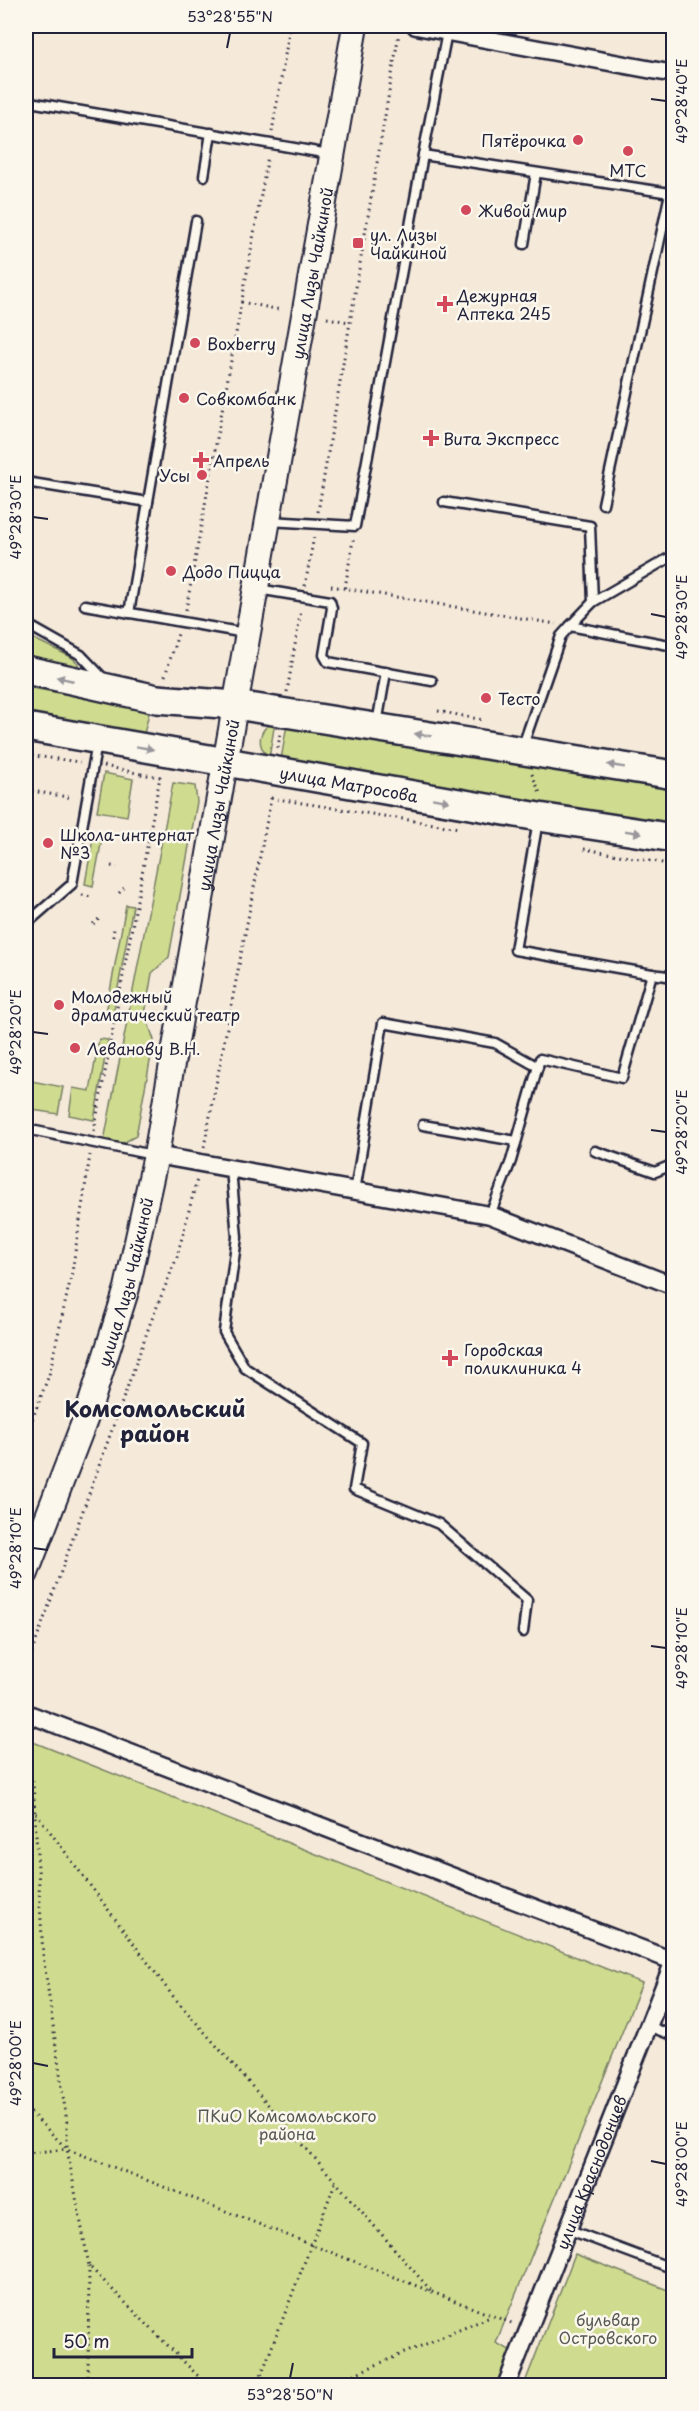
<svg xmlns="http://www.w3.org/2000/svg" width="699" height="2411" viewBox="0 0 699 2411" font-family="'Playpen Sans',sans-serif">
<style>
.green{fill:#cfdc8f;stroke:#787f65;stroke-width:1.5}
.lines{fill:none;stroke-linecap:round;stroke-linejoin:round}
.lane-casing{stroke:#22223b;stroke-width:13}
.street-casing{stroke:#22223b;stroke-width:21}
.secondary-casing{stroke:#22223b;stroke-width:28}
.primary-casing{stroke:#22223b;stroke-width:32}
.path{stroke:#22223b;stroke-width:3;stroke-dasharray:1.5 4.5;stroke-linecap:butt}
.lane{stroke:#fbf7ec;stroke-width:8}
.street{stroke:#fbf7ec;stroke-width:16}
.secondary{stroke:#fbf7ec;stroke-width:24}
.primary{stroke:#fbf7ec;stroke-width:27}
.oneway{fill:#99979c}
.ticks{fill:none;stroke:#22223b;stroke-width:2}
.poi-dot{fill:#d1495b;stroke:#fbf7ec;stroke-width:2}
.labels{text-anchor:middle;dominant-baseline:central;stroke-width:5;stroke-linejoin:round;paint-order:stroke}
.poi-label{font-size:16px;fill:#22223b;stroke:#fbf7ec;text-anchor:start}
.street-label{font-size:16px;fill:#22223b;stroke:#fbf7ec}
.park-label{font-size:16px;fill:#565a54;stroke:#fbf7ec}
.district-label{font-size:22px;font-weight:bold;fill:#22223b;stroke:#fbf7ec}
.neatline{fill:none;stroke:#22223b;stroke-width:2}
.ticks-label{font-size:15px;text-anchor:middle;fill:#22223b}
</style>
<rect width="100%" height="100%" fill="#f5e9d9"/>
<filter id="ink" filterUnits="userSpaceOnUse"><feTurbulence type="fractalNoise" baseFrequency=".0167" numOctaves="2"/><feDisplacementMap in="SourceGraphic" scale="12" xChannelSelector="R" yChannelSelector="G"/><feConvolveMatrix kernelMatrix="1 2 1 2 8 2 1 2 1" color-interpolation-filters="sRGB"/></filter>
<g filter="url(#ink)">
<g class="green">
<polygon points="26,635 71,657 78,663 78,669 26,666"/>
<polygon points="26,687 150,709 143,738 26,718"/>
<path d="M275,722L269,758C256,745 257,729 275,722Z"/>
<polygon points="287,724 673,788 673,827 281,760"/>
<polygon points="104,773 133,779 127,816 97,811"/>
<polygon points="173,783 195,786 197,802 169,957 152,973 145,1014 154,1040 136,1136 123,1143 104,1141"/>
<polygon points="93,838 102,839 93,886 85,884"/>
<polygon points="126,905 133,906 113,1015 106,1013"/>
<polygon points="99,1039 108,1040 94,1120 69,1115 73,1088 90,1091"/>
<polygon points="26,1080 63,1087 58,1114 26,1109"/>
<polygon points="28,1740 642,1983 496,2343 510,2350 496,2385 26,2385 26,1741"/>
<polygon points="575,2254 673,2292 673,2385 524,2385"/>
</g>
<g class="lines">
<g class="lane-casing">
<g id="lane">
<polyline points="26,127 30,102 329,154"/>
<polyline points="423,155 447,32"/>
<polyline points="204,176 211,133"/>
<polyline points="524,244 536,173"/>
<polyline points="26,482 148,502"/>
<polyline points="444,502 590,526 593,602 674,555"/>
<polyline points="603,504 670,193 673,194"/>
<polyline points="269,521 355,526 423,155 670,193"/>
<polyline points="258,589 330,601 332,608 324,655 328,662 432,681"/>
<polyline points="593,602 570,626 674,646"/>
<polyline points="85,605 245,633"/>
<polyline points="129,613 196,221"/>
<polyline points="26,624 81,655 103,678"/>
<polyline points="377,724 386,672"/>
<polyline points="522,748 561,636 570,626"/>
<polyline points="538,821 515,950 652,974"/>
<polyline points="26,924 72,884 97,743"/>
<polyline points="423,1125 516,1141"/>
<polyline points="26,1129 153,1155"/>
<polyline points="595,1151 655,1172 674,1164"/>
<polyline points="231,1169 237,1237 224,1332 245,1368 362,1443 354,1489 439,1524 527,1600 523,1632"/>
<polyline points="355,1191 383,1023 495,1043 538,1067"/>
<polyline points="490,1215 511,1161 540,1059 622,1078 652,974 674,977"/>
<polyline points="648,2026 674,2036"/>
<polyline points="567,2229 674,2269"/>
</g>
</g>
<g class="street-casing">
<g id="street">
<polyline points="416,26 674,74"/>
<polyline points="156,1155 490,1215 674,1286"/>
<polyline points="26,1713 673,1961"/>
<path id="s1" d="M506,2386L674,1961"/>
</g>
</g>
<g class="secondary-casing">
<g id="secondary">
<path id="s2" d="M26,1573L88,1412L127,1288L156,1155L355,26"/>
</g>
</g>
<g class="primary-casing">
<g id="primary">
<polyline points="26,670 157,699 236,705 674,775"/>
<path id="s3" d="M26,727L539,817L674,838"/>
</g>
</g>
<g class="path">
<polyline points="272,132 290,26"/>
<polyline points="241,302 281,310"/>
<polyline points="327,318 349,322"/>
<polyline points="318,512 399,33"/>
<polyline points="305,586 314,536"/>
<polyline points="331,586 556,624"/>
<polyline points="345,588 353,540"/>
<polyline points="186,610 268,156"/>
<polyline points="165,676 178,634"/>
<polyline points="287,692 301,610"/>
<polyline points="438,711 483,720"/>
<polyline points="278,748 280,734"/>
<polyline points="26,755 80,762"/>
<polyline points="104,766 141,774 142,770"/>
<polyline points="532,774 541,796"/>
<polyline points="26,790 73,798"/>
<polyline points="271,798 459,828"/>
<polyline points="584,849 674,865"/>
<polyline points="111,866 117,867"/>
<polyline points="119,893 124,888"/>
<polyline points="82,895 91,897"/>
<polyline points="93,924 99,919"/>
<polyline points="113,937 114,928"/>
<polyline points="91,1016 115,1020"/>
<polyline points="94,1131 160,777 141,774"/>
<polyline points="204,1147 272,794"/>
<polyline points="26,1436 49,1375 72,1272 90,1155"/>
<polyline points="26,1669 150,1324 177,1257 197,1179"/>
<polyline points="26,1764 33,1782 43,1955 67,2123 67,2149 514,2324"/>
<polyline points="36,1813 172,1995 433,2293"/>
<polyline points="26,2108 67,2149 89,2266 208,2386"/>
<polyline points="26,2153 67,2149"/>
<polyline points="89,2266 88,2380 108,2386"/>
<polyline points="257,2386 335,2183"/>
<polyline points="326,2386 490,2317"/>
</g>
<use href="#lane" class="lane"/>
<use href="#street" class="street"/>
<use href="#secondary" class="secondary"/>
<use href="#primary" class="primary"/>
</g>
<defs><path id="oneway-solid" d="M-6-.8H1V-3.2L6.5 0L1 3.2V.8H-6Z" transform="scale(1.5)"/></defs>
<g class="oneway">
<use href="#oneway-solid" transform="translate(65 679) rotate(-167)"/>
<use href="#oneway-solid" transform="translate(423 735) rotate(-171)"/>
<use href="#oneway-solid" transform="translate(145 748) rotate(10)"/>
<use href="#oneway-solid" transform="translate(616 766) rotate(-171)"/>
<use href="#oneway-solid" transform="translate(441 800) rotate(10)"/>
<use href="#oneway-solid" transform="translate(633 832) rotate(9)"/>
</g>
</g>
<path class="ticks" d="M227,48L230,33M651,99L666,101M33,517L48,519M651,614L666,617M33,1032L48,1034M651,1130L666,1132M33,1548L48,1550M651,1646L666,1648M33,2063L48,2066M651,2161L666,2164M290,2378L293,2363"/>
<g class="poi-dot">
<circle cx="578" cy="140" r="6"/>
<circle cx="628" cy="151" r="6"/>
<circle cx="466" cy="210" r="6"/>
<rect x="352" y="237" width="12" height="12" rx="3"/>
<path d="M442 295h6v6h6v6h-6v6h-6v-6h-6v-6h6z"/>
<circle cx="195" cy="343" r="6"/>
<circle cx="184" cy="398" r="6"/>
<path d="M428 429h6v6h6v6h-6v6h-6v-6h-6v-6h6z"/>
<path d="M198 451h6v6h6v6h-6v6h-6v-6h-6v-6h6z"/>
<circle cx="202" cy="475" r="6"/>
<circle cx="171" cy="571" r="6"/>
<circle cx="486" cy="698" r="6"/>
<circle cx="48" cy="843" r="6"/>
<circle cx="59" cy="1005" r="6"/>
<circle cx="75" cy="1048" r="6"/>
<path d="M447 1349h6v6h6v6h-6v6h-6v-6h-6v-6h6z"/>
</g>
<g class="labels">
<g class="poi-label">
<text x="566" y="140" text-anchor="end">Пятёрочка</text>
<text x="628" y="170" text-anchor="middle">МТС</text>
<text x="478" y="210">Живой мир</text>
<text x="370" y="234">ул. Лизы<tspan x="370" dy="18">Чайкиной</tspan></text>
<text x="457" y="295">Дежурная<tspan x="457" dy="18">Аптека 245</tspan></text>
<text x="207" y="343">Boxberry</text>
<text x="196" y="398">Совкомбанк</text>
<text x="443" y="438">Вита Экспресс</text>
<text x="213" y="460">Апрель</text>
<text x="190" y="475" text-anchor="end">Усы</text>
<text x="183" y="571">Додо Пицца</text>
<text x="498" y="698">Тесто</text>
<text x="60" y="834">Школа-интернат<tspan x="60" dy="18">№3</tspan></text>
<text x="71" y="996">Молодежный<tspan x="71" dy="18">драматический театр</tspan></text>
<text x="87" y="1048">Леванову В.Н.</text>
<text x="464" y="1349">Городская<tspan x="464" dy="18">поликлиника 4</tspan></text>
</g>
<g class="street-label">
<text stroke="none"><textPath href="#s2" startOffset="1334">улица Лизы Чайкиной</textPath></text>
<text stroke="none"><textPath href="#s3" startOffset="328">улица Матросова</textPath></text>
<text stroke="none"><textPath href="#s2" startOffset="794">улица Лизы Чайкиной</textPath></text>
<text stroke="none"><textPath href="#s2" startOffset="308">улица Лизы Чайкиной</textPath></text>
<text stroke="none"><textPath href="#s1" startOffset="230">улица Краснодонцев</textPath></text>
</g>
<g class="park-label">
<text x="287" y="2115">ПКиО Комсомольского<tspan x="287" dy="18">района</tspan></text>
<text x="608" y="2319">бульвар<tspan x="608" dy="18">Островского</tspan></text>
</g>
<g class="district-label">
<text x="155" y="1407">Комсомольский<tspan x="155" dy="25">район</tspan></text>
</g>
</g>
<rect width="699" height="2411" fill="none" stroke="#fbf7ec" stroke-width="66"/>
<path d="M54 2348v9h138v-9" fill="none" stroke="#22223b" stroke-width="3"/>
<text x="63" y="2348" font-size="18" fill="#22223b" stroke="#fbf7ec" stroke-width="4.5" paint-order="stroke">50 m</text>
<rect x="33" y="33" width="633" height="2345" class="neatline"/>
<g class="ticks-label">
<text x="230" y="22">53°28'55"N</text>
<text transform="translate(682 101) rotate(-90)" y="5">49°28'40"E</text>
<text transform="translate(16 517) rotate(-90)" y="5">49°28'30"E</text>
<text transform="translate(682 617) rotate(-90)" y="5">49°28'30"E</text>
<text transform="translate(16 1032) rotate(-90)" y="5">49°28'20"E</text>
<text transform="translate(682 1132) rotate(-90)" y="5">49°28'20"E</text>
<text transform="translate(16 1548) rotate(-90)" y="5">49°28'10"E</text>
<text transform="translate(682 1648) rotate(-90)" y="5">49°28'10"E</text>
<text transform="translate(16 2063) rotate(-90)" y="5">49°28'00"E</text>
<text transform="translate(682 2164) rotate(-90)" y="5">49°28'00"E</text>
<text x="290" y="2400">53°28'50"N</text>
</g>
</svg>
